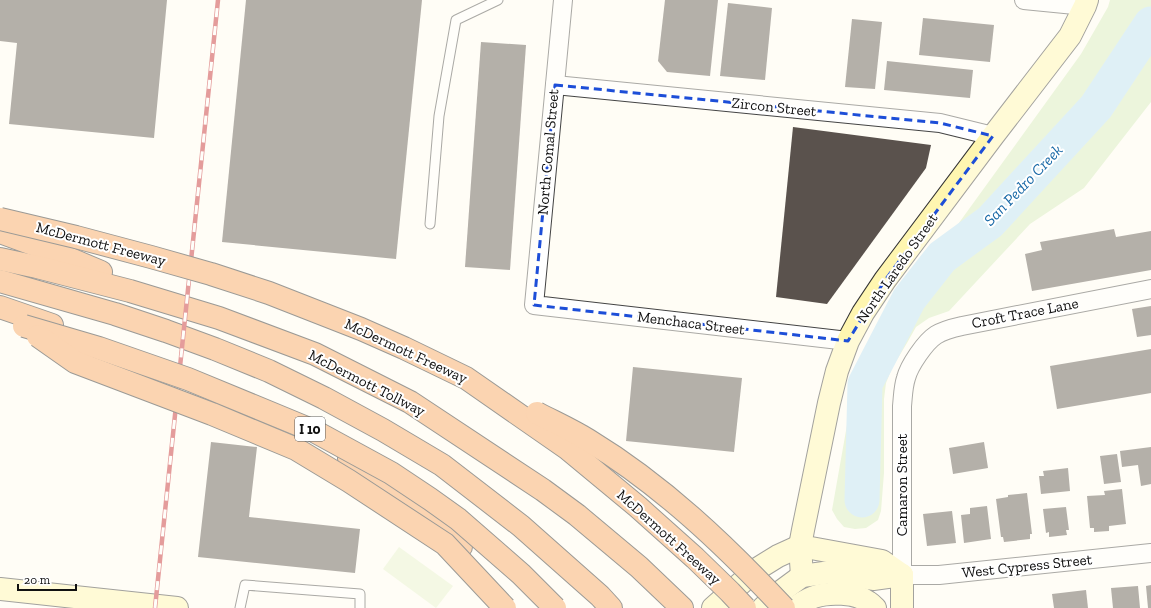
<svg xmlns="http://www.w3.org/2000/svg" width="1151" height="608" viewBox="0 0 1151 608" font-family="'Zilla Slab',serif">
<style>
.green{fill:#d5ebbd}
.pitch{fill:#e6f2cf}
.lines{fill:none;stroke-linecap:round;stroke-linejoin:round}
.river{stroke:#b9e0f7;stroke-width:35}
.building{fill:#5a524d}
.lane-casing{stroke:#444;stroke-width:11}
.street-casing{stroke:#444;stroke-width:20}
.secondary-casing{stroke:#333;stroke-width:24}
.highway-casing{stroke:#222;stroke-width:24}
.lane{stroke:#fff;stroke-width:9}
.street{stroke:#fff;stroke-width:18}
.secondary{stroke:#fff6b0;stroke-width:22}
.highway{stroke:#f5a25d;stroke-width:22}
.rail-casing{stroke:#c4262e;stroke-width:4.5}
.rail{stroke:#fff;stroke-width:3;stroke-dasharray:9;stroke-linecap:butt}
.highway-bridge-casing{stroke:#222;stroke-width:24;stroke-linecap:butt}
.highway-bridge{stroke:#f5a25d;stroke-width:22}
.marked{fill:none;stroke:#1d4ed8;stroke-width:3;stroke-dasharray:8 5;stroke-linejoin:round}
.labels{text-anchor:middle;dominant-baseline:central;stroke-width:4;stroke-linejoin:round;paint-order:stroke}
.shield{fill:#fff;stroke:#585858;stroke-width:1}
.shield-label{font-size:14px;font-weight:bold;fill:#111}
.street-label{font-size:15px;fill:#111;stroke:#fff}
.water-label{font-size:16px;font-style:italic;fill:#1768a6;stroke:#fff}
</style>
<rect width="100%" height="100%" fill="#fffdf5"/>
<polygon class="green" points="1110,0 1151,0 1151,102 1084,188 1030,224 949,311 929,318 916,327 907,343 892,368 886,383 884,399 884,473 881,511 878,520 866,528 855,529 844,527 837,519 832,510 847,425 859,375 875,339 1081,54 1108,7"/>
<polygon class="pitch" points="399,547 453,586 436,608 383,569"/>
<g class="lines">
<polyline class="river" points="862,500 865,384 909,299 942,257 990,222 1096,107 1151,24"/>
</g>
<g class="building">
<polygon points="0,0 167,0 154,138 9,124 17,43 0,41"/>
<polygon points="246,0 422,0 396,259 222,242"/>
<polygon points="665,0 718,0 710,76 667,72 658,61"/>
<polygon points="728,3 772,8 765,80 720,76"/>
<polygon points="923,18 994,25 990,62 919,55"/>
<polygon points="852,19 882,22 875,89 845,87"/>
<polygon points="481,42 526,45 510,270 465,267"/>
<polygon points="887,61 973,70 970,98 884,90"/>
<polygon points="793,127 931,145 926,168 827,304 776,297"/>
<polygon points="1114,229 1116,237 1151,231 1151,270 1032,291 1025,254 1042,250 1040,242"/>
<polygon points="1151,306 1151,335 1137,337 1132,309"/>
<polygon points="1151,349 1151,393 1057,409 1050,366"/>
<polygon points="633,367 742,378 734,452 626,441"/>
<polygon points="211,442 257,447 249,517 360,529 355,573 198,557"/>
<polygon points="984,442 988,468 953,474 949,448"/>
<polygon points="1151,447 1151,484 1141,486 1138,465 1122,467 1120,451"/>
<polygon points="1117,454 1121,482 1104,484 1100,456"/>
<polygon points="1068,468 1070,491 1041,494 1039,476 1044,476 1043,471"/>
<polygon points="1122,489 1126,524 1109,526 1109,531 1094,532 1094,528 1090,528 1087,496 1105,495 1104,491"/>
<polygon points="1027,493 1032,534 1030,534 1030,539 1004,542 1003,537 1001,537 996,499 1008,497 1008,495"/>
<polygon points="987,506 991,539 964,543 961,515 970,514 970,508"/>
<polygon points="1066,507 1069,530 1066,530 1067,535 1049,537 1049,532 1046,533 1043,509"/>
<polygon points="952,511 956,543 927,546 923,514"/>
<polygon points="1151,585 1151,608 1148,608 1146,586"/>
<polygon points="1138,586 1140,608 1113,608 1111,588"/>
<polygon points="1086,590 1088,608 1054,608 1052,594"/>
</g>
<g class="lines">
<g class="lane-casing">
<g id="lane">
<polyline points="430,224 439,116 456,20 498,0"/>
<polyline points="240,608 245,585 360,594 360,608"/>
</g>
</g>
<g class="street-casing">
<g id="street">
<polyline points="563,0 534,305 848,341"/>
<polyline points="1024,0 1085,6"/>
<polyline points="555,85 940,123 993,136"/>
<path d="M1151,289L962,326C953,328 944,330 936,335C925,342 909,366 906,378C903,387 903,397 902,406V575H939L1151,553"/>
</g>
</g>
<g class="secondary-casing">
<g id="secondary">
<polyline points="800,546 882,561 902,575"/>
<polyline points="802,576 800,546 803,530 829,403 837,371 848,341 863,313 885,280 993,136 1070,36 1085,6 1087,0"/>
<polyline points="0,589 177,608"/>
<polyline points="713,608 757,569 778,556 800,546"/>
<polyline points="763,608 779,593 802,576 831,572 873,579 902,575"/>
<path d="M795,608C801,603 806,600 814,597C828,592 856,592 868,602C871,604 873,606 875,608"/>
<polyline points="902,608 902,575"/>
</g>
</g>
<g class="highway-casing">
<g id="highway">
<polyline points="0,232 49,250 101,272"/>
<polyline points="0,259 37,267 130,291 219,318 315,354 410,402 543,490 577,515 639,567 682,608"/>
<polyline points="0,281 115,314 166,331 215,349 269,371 324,398 383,430 442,465 521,526 600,596 611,608"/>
<polyline points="0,307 52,325"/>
<polyline points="349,458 424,513 461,547"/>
</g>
</g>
<use href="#lane" class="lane"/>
<use href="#street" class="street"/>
<use href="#secondary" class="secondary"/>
<use href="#highway" class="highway"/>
<g class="rail-casing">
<polyline id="rail" points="155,608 218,0"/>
</g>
<use href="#rail" class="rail"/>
<g class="highway-bridge-casing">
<g id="highway-bridge">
<polyline points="0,219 76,237 151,257 211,274 269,293 361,329 404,348 466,378 568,449 638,507 695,558 730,592 745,608"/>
<polyline points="24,326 99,348 188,379 314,431 391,473 430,499 458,519 521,574 555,608"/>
<polyline points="38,336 75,362 212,414 296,449 349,481 445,544 505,608"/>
<path d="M537,413C554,422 572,430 588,440C662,485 725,545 784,608"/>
</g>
</g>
<use href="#highway-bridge" class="highway-bridge"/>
</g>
<path d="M0 0H1151V608H0ZM555,85L940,123L993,136L885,280L848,341L534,305Z" fill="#fffdf5" fill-opacity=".55" fill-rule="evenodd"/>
<path class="marked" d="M555,85L940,123L993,136L885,280L848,341L534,305Z"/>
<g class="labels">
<rect class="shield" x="295" y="417" width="30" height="24" rx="3"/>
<g class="shield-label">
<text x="310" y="429">I 10</text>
</g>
<g class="street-label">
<text transform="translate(774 107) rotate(6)">Zircon Street</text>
<text transform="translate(548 152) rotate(-85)">North Comal Street</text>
<text transform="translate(101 244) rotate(15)">McDermott Freeway</text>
<text transform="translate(897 268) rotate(-55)">North Laredo Street</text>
<text transform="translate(1025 313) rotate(-11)">Croft Trace Lane</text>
<text transform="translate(691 323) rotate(7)">Menchaca Street</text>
<text transform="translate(406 351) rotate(25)">McDermott Freeway</text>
<text transform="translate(367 383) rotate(27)">McDermott Tollway</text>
<text transform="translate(902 485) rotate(-90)">Camaron Street</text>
<text transform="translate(669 537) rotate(42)">McDermott Freeway</text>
<text transform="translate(1027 566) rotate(-6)">West Cypress Street</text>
</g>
<g class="water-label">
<text transform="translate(1023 185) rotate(-46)">San Pedro Creek</text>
</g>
</g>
<path d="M18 584v6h58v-6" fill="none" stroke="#111111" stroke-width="2"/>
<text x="24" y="584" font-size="12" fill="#111111" stroke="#ffffff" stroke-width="3" paint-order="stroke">20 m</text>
</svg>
